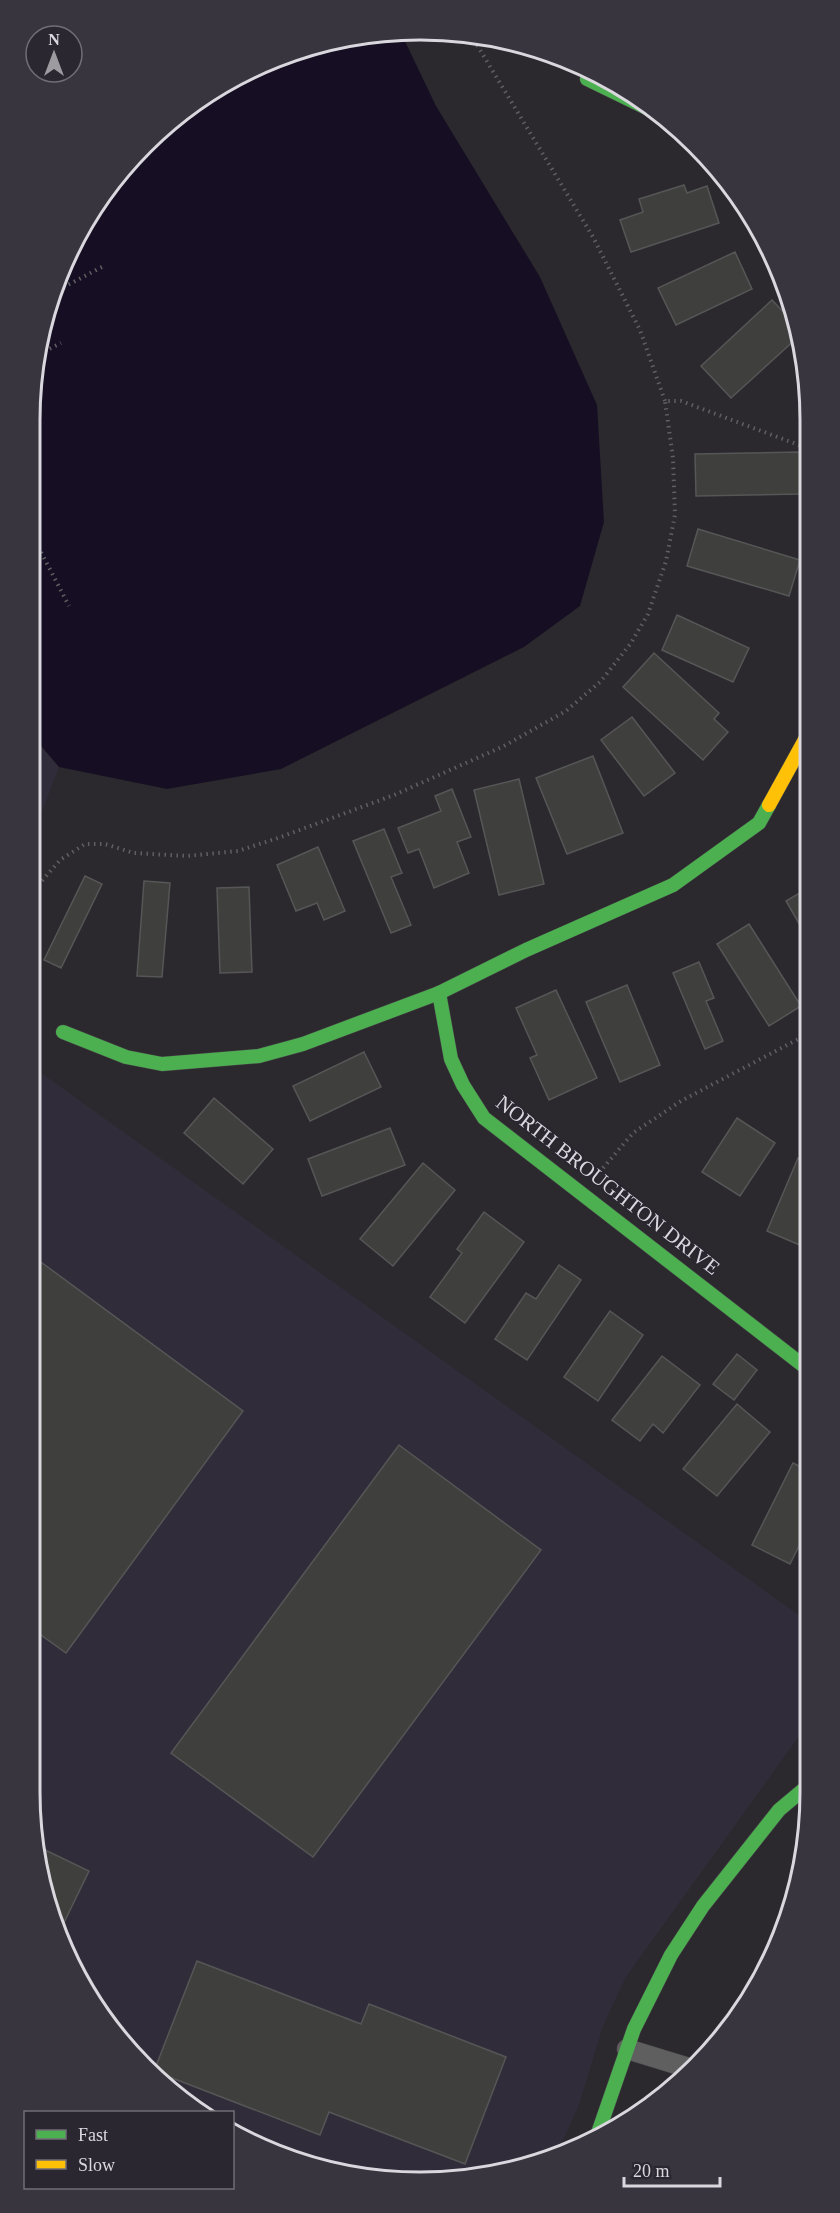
<svg xmlns="http://www.w3.org/2000/svg" width="840" height="2213" viewBox="0 0 840 2213" font-family="'Times New Roman',serif">
<style>
.built{fill:#302c39}
.water{fill:#160f23}
.building{fill:#3f403d;stroke:#565657;stroke-width:1.5}
.lines{fill:none;stroke-linecap:round;stroke-linejoin:round}
.lane-casing{stroke:#474649;stroke-width:21}
.fast-casing{stroke:#474649;stroke-width:15}
.slow-casing{stroke:#474649;stroke-width:15}
.path{stroke:#605f62;stroke-width:4;stroke-dasharray:1.5 4.5;stroke-linecap:butt}
.lane{stroke:#5f5f60;stroke-width:20}
.fast{stroke:#4caf50;stroke-width:14}
.slow{stroke:#ffc107;stroke-width:14}
.labels{text-anchor:middle;dominant-baseline:central;stroke-width:4.5;stroke-linejoin:round;paint-order:stroke}
.street-label{font-size:21px;fill:#dad8de;stroke:#2a2730}
.rim{fill:none;stroke:#dad8de;stroke-width:3}
</style>
<rect width="100%" height="100%" fill="#2b292e"/>
<g class="built">
<polygon points="30,733 59,767 30,844"/>
<polygon points="30,1065 810,1623 810,1721 626,1977 603,2026 579,2105 559,2149 496,2175 369,2180 233,2133 232,2112 203,2112 127,2050 51,1919 30,1793"/>
</g>
<polygon class="water" points="369,33 402,35 436,106 540,277 597,405 604,522 580,606 524,647 281,769 167,789 59,767 30,733 30,420 43,319 111,182 225,82"/>
<g class="building">
<polygon points="684,185 687,193 707,186 719,223 631,252 620,220 643,212 639,199"/>
<polygon points="735,252 752,289 676,325 658,288"/>
<polygon points="772,300 795,324 798,337 731,398 701,366"/>
<polygon points="801,452 801,494 696,496 695,454"/>
<polygon points="698,529 800,560 789,596 687,566"/>
<polygon points="677,615 749,648 733,682 662,650"/>
<polygon points="654,653 719,713 714,719 728,732 703,760 623,687"/>
<polygon points="632,717 675,773 644,796 601,740"/>
<polygon points="593,756 623,833 567,854 536,778"/>
<polygon points="519,779 544,884 499,895 474,790"/>
<polygon points="452,789 471,837 457,842 469,873 434,888 419,849 408,853 398,828 441,811 435,796"/>
<polygon points="384,829 402,873 391,877 411,925 391,933 353,841"/>
<polygon points="318,847 345,911 324,920 317,903 296,911 277,865"/>
<polygon points="85,876 102,884 61,968 44,960"/>
<polygon points="144,881 170,883 162,977 137,976"/>
<polygon points="249,887 252,972 220,973 217,888"/>
<polygon points="808,888 808,939 786,901"/>
<polygon points="749,924 801,1006 769,1026 717,944"/>
<polygon points="699,962 714,998 706,1001 723,1041 705,1049 673,973"/>
<polygon points="627,985 660,1065 620,1082 586,1002"/>
<polygon points="556,990 597,1078 549,1100 530,1058 537,1055 516,1008"/>
<polygon points="364,1052 381,1087 310,1121 293,1086"/>
<polygon points="214,1098 273,1149 243,1184 184,1133"/>
<polygon points="737,1118 775,1143 740,1196 702,1172"/>
<polygon points="390,1128 405,1165 322,1196 308,1159"/>
<polygon points="798,1158 808,1162 809,1249 767,1231"/>
<polygon points="423,1163 455,1190 393,1266 360,1239"/>
<polygon points="484,1212 524,1242 465,1323 430,1297 462,1253 457,1249"/>
<polygon points="30,1254 243,1411 66,1653 30,1627"/>
<polygon points="559,1265 581,1280 527,1360 495,1339 526,1293 536,1299"/>
<polygon points="610,1311 643,1335 598,1401 564,1377"/>
<polygon points="737,1354 757,1370 734,1400 713,1384"/>
<polygon points="662,1356 700,1385 663,1433 653,1424 640,1441 612,1420"/>
<polygon points="737,1404 770,1432 717,1496 683,1469"/>
<polygon points="399,1445 541,1550 313,1857 171,1753"/>
<polygon points="793,1463 809,1471 809,1526 790,1564 752,1545"/>
<polygon points="39,1847 89,1871 59,1933 51,1919"/>
<polygon points="197,1961 361,2024 369,2004 506,2057 465,2164 329,2112 320,2135 154,2071"/>
</g>
<g class="lines">
<g class="lane-casing">
<polyline id="lane" points="627,2049 689,2068"/>
</g>
<g class="fast-casing">
<g id="fast">
<polyline points="587,79 657,113"/>
<polyline points="439,993 451,1059 463,1085 484,1118 809,1370"/>
<polyline points="63,1032 126,1057 162,1064 259,1056 303,1044 439,993 526,950 673,885 759,823 769,805"/>
<polyline points="598,2133 634,2029 671,1955 703,1906 779,1810 810,1784"/>
</g>
</g>
<g class="slow-casing">
<polyline id="slow" points="769,805 807,736"/>
</g>
<g class="path">
<polyline points="474,40 593,237 640,330 665,401"/>
<polyline points="58,290 104,266"/>
<polyline points="47,312 48,311"/>
<polyline points="39,354 61,343"/>
<polyline points="30,531 69,606"/>
<polyline points="30,901 34,890 60,860 85,844 105,844 134,853 187,856 238,851 278,838 394,795 504,746 566,711 601,681 631,643 648,614 666,561 675,515 673,458 665,401 681,401 807,448"/>
<polyline points="30,1000 40,1010"/>
<polyline points="603,1168 633,1133 681,1101 808,1034"/>
</g>
<use href="#lane" class="lane"/>
<use href="#fast" class="fast"/>
<use href="#slow" class="slow"/>
</g>
<g class="labels">
<g class="street-label">
<text transform="translate(608 1185) rotate(38)">NORTH BROUGHTON DRIVE</text>
</g>
</g>
<path d="M0 0H840V2213H0ZM420 40H420A380 380 0 0 1 800 420V1792A380 380 0 0 1 420 2172H420A380 380 0 0 1 40 1792V420A380 380 0 0 1 420 40Z" fill="#38353e" fill-rule="evenodd"/>
<path class="rim" d="M420 40H420A380 380 0 0 1 800 420V1792A380 380 0 0 1 420 2172H420A380 380 0 0 1 40 1792V420A380 380 0 0 1 420 40Z"/>
<rect x="24" y="2111" width="210" height="78" fill="#2a2730" stroke="#706e76" stroke-width="1.5"/>
<rect x="36" y="2130" width="30" height="9" fill="#4caf50" stroke="#706e76" stroke-width="1.5"/>
<text x="78" y="2141" font-size="18" fill="#dad8de">Fast</text>
<rect x="36" y="2160" width="30" height="9" fill="#ffc107" stroke="#706e76" stroke-width="1.5"/>
<text x="78" y="2171" font-size="18" fill="#dad8de">Slow</text>
<g transform="translate(54 54)"><circle r="28" fill="#2a2730" stroke="#706e76" stroke-width="1.5"/>
<path d="M0-4.5L10 22L0 15L-10 22Z" fill="#9d9ba0"/>
<text y="-9" font-size="16" font-weight="bold" text-anchor="middle" fill="#dad8de">N</text>
</g>
<path d="M624 2177v9h96v-9" fill="none" stroke="#dad8de" stroke-width="3"/>
<text x="633" y="2177" font-size="18" fill="#dad8de" stroke="#2a2730" stroke-width="4.5" paint-order="stroke">20 m</text>
</svg>
